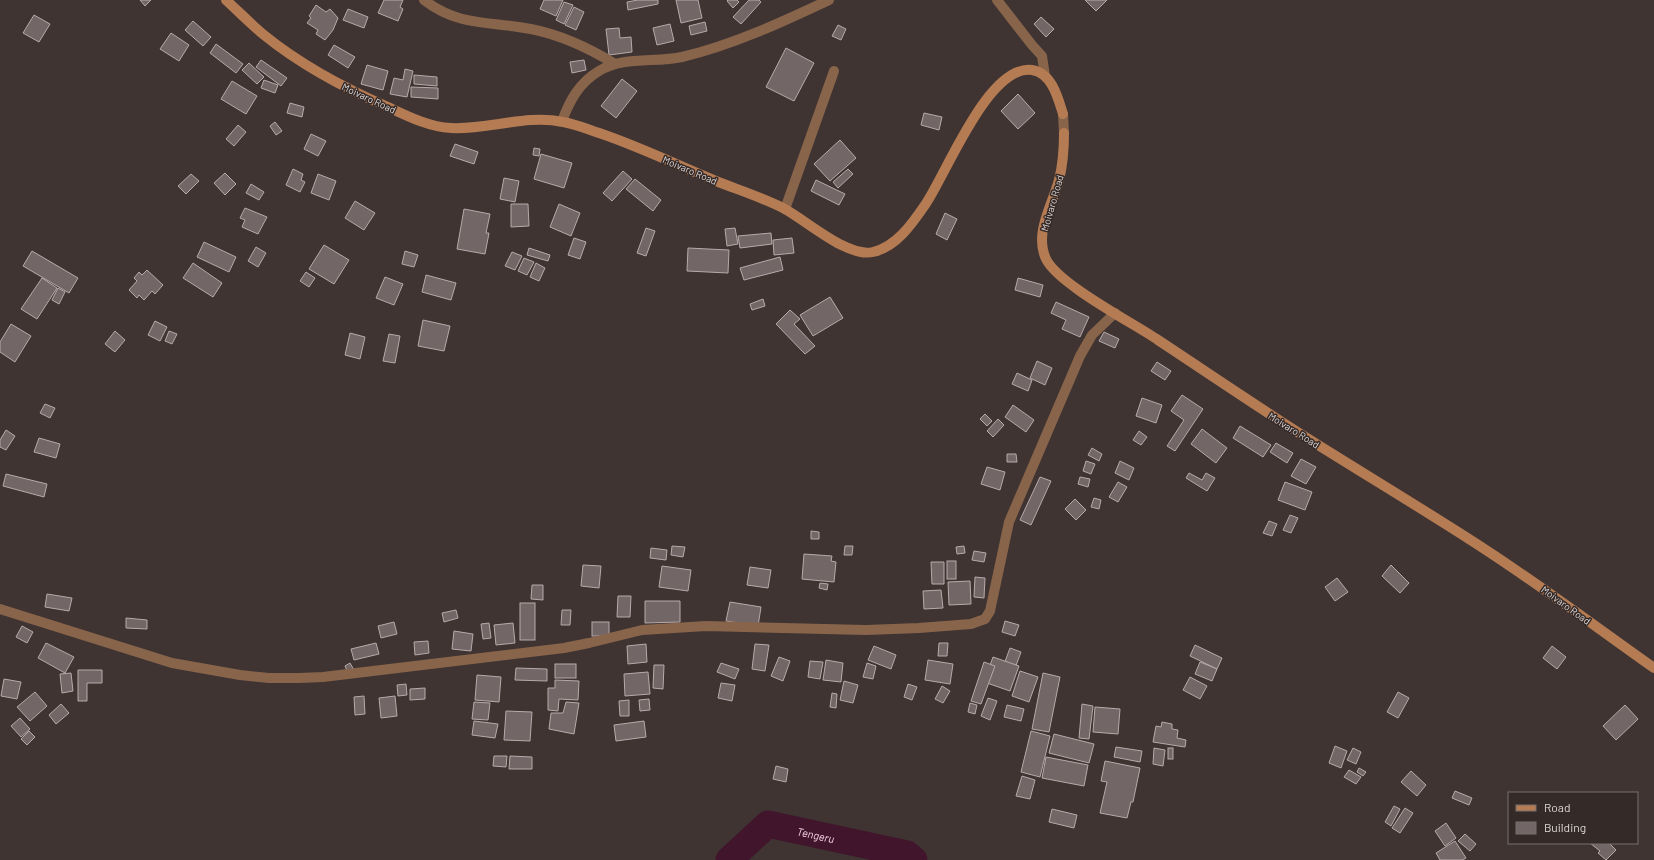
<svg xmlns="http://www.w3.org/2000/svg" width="1654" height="860" viewBox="0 0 1654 860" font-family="Barlow,sans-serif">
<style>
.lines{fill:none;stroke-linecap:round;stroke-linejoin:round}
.river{stroke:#41162c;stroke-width:27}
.building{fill:#726667;stroke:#b8aaab}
.street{stroke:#88644b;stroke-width:10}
.secondary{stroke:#b57b53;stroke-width:10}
.labels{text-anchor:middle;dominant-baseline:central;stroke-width:3;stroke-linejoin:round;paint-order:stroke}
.street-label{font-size:10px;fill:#dfd8d6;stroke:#342a28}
.water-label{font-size:11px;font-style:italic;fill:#f7d5e3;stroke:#342a28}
</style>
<rect width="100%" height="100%" fill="#3f3432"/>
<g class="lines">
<path class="river" id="s1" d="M729,860L768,824L907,854L914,860"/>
</g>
<g class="building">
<polygon points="140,0 151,0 145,6"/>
<polygon points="384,0 403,0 400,7 403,9 398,21 378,13"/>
<polygon points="544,0 563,0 556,16 540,9"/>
<polygon points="638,0 658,0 658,4 628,10 627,2"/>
<polygon points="676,0 698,0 702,18 681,23"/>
<polygon points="728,0 737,0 739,2 733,8 727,1"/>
<polygon points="749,0 759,0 761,2 741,24 733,17"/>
<polygon points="1085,0 1107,0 1096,11"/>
<polygon points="564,2 573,5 564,24 556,20"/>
<polygon points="316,5 326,12 330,9 338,18 333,30 325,40 316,34 318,30 307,23 311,18 309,16"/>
<polygon points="574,7 584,12 576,30 565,25"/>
<polygon points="348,9 368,17 364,28 343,20"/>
<polygon points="34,15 50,24 39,42 23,33"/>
<polygon points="1041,17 1054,29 1046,37 1034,24"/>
<polygon points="193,21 211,37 203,46 185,30"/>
<polygon points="705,22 707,31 691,35 689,26"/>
<polygon points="670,24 674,41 657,45 653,28"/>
<polygon points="838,25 846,29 841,40 832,36"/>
<polygon points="619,28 620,38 631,37 632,52 609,55 606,29"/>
<polygon points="171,33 189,45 179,61 160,49"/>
<polygon points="216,44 243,64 236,73 210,53"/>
<polygon points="334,45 355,57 348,68 328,55"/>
<polygon points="786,48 814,63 794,101 766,87"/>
<polygon points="261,60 287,78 281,86 256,67"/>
<polygon points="584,60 586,70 572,73 570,62"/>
<polygon points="249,63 264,77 257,84 242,70"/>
<polygon points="367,65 388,71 383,90 361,84"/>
<polygon points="405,69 413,71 407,97 390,94 394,78 403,80"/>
<polygon points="414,75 437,77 437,86 414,84"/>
<polygon points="622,79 637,91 616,118 601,106"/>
<polygon points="264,80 278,85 275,93 261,88"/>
<polygon points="232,81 257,96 246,114 221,99"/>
<polygon points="411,87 438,88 438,99 411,97"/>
<polygon points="1018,94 1035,113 1018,129 1001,111"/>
<polygon points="290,103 304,107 302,117 287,113"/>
<polygon points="924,113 942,117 939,130 921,125"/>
<polygon points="275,122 282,131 276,135 270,126"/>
<polygon points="238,125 246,132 234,146 226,139"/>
<polygon points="311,134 326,141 318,156 304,149"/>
<polygon points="840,140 856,158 830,181 814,164"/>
<polygon points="455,144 478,152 474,164 450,156"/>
<polygon points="534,148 540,149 539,156 533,155"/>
<polygon points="541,154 572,163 564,188 534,179"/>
<polygon points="293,169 303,174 301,180 305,182 300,192 286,185"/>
<polygon points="848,169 853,174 838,188 833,182"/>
<polygon points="623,171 632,179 612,201 603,193"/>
<polygon points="225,173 236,184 225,195 214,183"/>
<polygon points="191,174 199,181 186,194 178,186"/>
<polygon points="318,174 336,181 329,200 311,193"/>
<polygon points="504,178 519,181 515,202 500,199"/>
<polygon points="635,179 661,200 653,211 626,189"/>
<polygon points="816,180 845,194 839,205 811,191"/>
<polygon points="251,184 264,192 259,200 246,193"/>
<polygon points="355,201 375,213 364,230 345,218"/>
<polygon points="511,204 528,204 529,226 511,227"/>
<polygon points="559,204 580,213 571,236 550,227"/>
<polygon points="245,208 267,217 258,234 242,227 245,220 240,218"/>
<polygon points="464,209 490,214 486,233 489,233 485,254 457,249"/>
<polygon points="945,213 957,219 947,240 936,234"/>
<polygon points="646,228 655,231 646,256 637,253"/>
<polygon points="735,228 738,244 727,246 725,229"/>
<polygon points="771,233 772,244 740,248 738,236"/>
<polygon points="574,238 586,242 580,259 568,255"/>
<polygon points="792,238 794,253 774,255 773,240"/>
<polygon points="204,242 236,257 229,272 197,257"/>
<polygon points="324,245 349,260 334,284 309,269"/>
<polygon points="256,247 266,253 258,267 248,261"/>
<polygon points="529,248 550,255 548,261 527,255"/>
<polygon points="688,248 729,250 728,273 687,271"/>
<polygon points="32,251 78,278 69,293 23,266"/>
<polygon points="405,251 418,255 414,267 402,264"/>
<polygon points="512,252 522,256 515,270 505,266"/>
<polygon points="780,257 783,270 744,280 740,268"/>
<polygon points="524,258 534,262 527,275 518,271"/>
<polygon points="193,263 222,283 213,297 183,278"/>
<polygon points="536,263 545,268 539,281 530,277"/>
<polygon points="147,270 163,285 155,294 152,291 144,300 139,295 137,298 129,290 137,281 134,278 139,272 142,275"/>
<polygon points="306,272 315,278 309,287 300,281"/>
<polygon points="426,275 456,283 451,300 422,292"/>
<polygon points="385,277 403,284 394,305 376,298"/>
<polygon points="42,278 57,288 37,319 21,309"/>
<polygon points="1018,278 1043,285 1040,297 1015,290"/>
<polygon points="58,288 65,292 59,304 52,300"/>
<polygon points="830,297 843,318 813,336 800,315"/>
<polygon points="763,299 765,306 752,310 750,304"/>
<polygon points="1056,302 1089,317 1080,337 1062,329 1066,320 1051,313"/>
<polygon points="790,310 800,319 794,324 815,346 805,354 776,324"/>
<polygon points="423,320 450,326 444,351 418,346"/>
<polygon points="155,321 167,327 160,341 148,335"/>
<polygon points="11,324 31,336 15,362 0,352 0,342"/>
<polygon points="115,331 125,340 115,352 105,344"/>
<polygon points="169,331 177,334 172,344 165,341"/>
<polygon points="1104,332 1119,339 1115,348 1099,341"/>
<polygon points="350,333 365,337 360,359 345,355"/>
<polygon points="389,334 400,336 395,363 383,361"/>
<polygon points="1037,361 1052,368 1045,385 1030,378"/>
<polygon points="1157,362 1171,371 1165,380 1151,371"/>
<polygon points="1017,373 1032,380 1028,391 1012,384"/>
<polygon points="1182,395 1203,409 1175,451 1167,446 1184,420 1171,411"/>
<polygon points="1142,398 1162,405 1156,423 1136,416"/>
<polygon points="45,404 55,408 50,418 40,413"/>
<polygon points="1013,405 1034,420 1026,432 1005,417"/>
<polygon points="985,414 992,421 987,426 980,419"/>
<polygon points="998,419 1004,425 993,437 987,431"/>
<polygon points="1240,426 1271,445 1263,457 1233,438"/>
<polygon points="1202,429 1227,448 1216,463 1191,444"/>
<polygon points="6,430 15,436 6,450 0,447 0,440"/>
<polygon points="1139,431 1147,437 1141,445 1133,440"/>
<polygon points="39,438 60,444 56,458 34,452"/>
<polygon points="1276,443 1293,453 1287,463 1270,452"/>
<polygon points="1092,448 1102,454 1099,461 1088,455"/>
<polygon points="1007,454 1016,454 1017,462 1007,462"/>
<polygon points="1301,459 1316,467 1306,484 1291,476"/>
<polygon points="1086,461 1095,464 1091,474 1083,471"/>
<polygon points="1120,461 1134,468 1129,480 1115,473"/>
<polygon points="987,467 1005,472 1000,490 981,484"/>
<polygon points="1189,473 1202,480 1206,473 1215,478 1207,491 1186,478"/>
<polygon points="6,474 47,484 44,497 3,486"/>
<polygon points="1040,477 1051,481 1031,525 1020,520"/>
<polygon points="1080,477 1090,479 1088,487 1078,484"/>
<polygon points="1118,482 1127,487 1118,502 1109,497"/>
<polygon points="1285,482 1312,492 1305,510 1278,500"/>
<polygon points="1094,498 1101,500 1099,509 1091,507"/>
<polygon points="1075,499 1086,510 1076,520 1065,509"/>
<polygon points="1290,515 1298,518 1291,533 1283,530"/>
<polygon points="1269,521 1277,524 1272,536 1263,533"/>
<polygon points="811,531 819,532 819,539 811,539"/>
<polygon points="672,546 685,547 683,557 671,555"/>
<polygon points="845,546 853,546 852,555 844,555"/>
<polygon points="964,546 965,553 957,554 956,547"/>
<polygon points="651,548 667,550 666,560 650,558"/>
<polygon points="974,551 986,553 984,562 972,560"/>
<polygon points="804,554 832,556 831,561 836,562 834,582 802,579"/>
<rect x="947" y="561" width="9" height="18"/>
<polygon points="931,562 944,562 944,584 932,584"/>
<polygon points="583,565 601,566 599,588 581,586"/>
<polygon points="1391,565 1409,583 1400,593 1382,576"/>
<polygon points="662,566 691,570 688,591 659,587"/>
<polygon points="750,567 771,570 768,588 747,585"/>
<polygon points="975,577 985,578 984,598 974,597"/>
<polygon points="1337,578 1348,592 1335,601 1325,587"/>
<polygon points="970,581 971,604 949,605 948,582"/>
<polygon points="820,583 828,584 827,590 819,588"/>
<polygon points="532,585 543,585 543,600 531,599"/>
<polygon points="941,590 943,608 924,609 923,591"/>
<polygon points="47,594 72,598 69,611 45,607"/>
<polygon points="618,596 631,596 630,617 617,617"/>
<polygon points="645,601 680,601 680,622 645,623"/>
<polygon points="730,602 761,607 758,626 726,621"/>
<rect x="520" y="603" width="15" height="37"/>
<polygon points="456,610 458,618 444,622 442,613"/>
<polygon points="562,610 571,610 570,625 561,625"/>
<polygon points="126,618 147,620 147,629 126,628"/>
<polygon points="1005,621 1019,625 1015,636 1002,632"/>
<polygon points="394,622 397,634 381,638 378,626"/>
<rect x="592" y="622" width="17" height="14"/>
<polygon points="489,623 491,638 483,639 481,624"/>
<polygon points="513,623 515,643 496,645 494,625"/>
<polygon points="22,626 33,632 27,643 16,637"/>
<polygon points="454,631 473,634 471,651 452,649"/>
<polygon points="428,641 429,653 415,655 414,642"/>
<polygon points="46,643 74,657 65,673 38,658"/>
<polygon points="376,643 379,654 354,660 351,649"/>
<polygon points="939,643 948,643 947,656 938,656"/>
<polygon points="646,644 647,662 628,664 627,646"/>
<polygon points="755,644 769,645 765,671 752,669"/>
<polygon points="1195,645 1222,658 1217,669 1190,656"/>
<polygon points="874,646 896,655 891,669 868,660"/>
<polygon points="1552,646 1566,657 1557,669 1543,658"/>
<polygon points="1010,648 1021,652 1014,671 1003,667"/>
<polygon points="779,657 790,661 783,681 771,676"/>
<polygon points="993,657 1019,666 1010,691 984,682"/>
<polygon points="826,660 843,663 841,682 823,680"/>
<polygon points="928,660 953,664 950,684 925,680"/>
<polygon points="810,661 823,662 820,679 808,677"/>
<polygon points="984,662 995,666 981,704 971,701"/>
<polygon points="1200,662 1217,669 1212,681 1195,674"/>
<polygon points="350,663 354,670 348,673 345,666"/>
<polygon points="721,663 739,669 735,679 717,672"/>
<polygon points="867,663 876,666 873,679 863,677"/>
<rect x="555" y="664" width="21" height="14"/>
<polygon points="654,665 664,665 663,689 653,688"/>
<polygon points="516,668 547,669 547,681 515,680"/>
<polygon points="78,670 102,670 102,683 87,683 87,701 78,701"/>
<polygon points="1020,671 1038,677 1029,702 1012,696"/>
<polygon points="648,672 650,694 625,696 624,674"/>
<polygon points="71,673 73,691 62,693 60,674"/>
<polygon points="1043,673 1060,677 1049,732 1032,729"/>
<polygon points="477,675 501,677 499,702 475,700"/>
<polygon points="1190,677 1207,686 1200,699 1183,690"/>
<polygon points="4,679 21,682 17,699 1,696"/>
<polygon points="555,680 579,681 578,700 559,699 558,711 548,710 548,688 555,688"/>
<polygon points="844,681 858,685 853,703 840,700"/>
<polygon points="721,683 735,685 732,701 718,698"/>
<polygon points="406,684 407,695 398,696 397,685"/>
<polygon points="908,684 917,687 912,700 904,697"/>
<polygon points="942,686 950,691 943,703 935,699"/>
<polygon points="425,688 425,699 410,700 410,689"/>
<polygon points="35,692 47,706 30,721 17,707"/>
<polygon points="1398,692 1409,698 1398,718 1387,712"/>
<polygon points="832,693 837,694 836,708 830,707"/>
<polygon points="364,696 365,714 355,715 354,697"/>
<polygon points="395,696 397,716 381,718 379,698"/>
<polygon points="988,698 997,701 990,720 981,716"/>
<polygon points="649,699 650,710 640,711 639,700"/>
<polygon points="629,700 629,716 620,716 619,701"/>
<polygon points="474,702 490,703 488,720 472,719"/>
<polygon points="566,702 579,703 574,734 549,729 551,713 563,713"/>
<polygon points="970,703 977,705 975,714 968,712"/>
<polygon points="61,704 69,713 56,724 49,715"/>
<polygon points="1082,704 1093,706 1089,739 1079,738"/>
<polygon points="1007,705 1024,709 1021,721 1004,717"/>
<polygon points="1625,705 1638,719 1616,740 1603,726"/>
<polygon points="1095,707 1120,709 1118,734 1093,732"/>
<polygon points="506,711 532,712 530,741 504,740"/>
<polygon points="20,718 30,729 21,737 11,726"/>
<polygon points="474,721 498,724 495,738 472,735"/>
<polygon points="644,721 646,737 616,741 614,725"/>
<polygon points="1162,722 1172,724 1172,729 1178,730 1177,738 1186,740 1185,747 1153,742 1156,726 1161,727"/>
<polygon points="29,731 35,737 27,745 21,739"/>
<polygon points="1031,731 1050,736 1040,777 1021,772"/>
<polygon points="1054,734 1094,744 1089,763 1049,753"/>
<polygon points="1335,746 1347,751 1341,768 1329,763"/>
<polygon points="1116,747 1142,751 1140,762 1114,757"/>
<polygon points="1154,748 1165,750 1163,766 1153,764"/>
<rect x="1168" y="748" width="5" height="11"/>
<polygon points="1353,748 1361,752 1356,764 1347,760"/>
<polygon points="494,756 507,756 506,767 493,766"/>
<polygon points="510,756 532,757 532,769 509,769"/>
<polygon points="1046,757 1088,765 1084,786 1042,778"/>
<polygon points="1105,761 1140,768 1133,802 1131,802 1127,818 1100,813 1107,782 1101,781"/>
<polygon points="776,766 788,769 786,782 773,779"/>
<polygon points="1359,768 1366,772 1363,776 1357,772"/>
<polygon points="1349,770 1361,777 1356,784 1344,777"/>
<polygon points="1411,771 1426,785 1417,796 1401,782"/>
<polygon points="1022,776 1035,780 1030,799 1016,796"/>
<polygon points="1455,791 1472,798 1469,805 1452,798"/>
<polygon points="1394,806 1400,809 1391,826 1385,822"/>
<polygon points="1405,808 1413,813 1400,833 1392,828"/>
<polygon points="1052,809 1077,815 1074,828 1049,822"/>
<polygon points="1446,823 1456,838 1445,846 1435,831"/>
<polygon points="1465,834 1476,844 1470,851 1458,841"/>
<polygon points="1455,841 1466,858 1462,860 1440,860 1436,853"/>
<polygon points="1590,843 1609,843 1616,850 1606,860 1598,853 1600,851"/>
</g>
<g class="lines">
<g class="street">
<path d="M424,0C459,27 490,21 531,29C561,35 589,48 615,64"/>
<polyline points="997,0 1032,45 1042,56 1045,76"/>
<polyline points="1063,114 1064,133"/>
<path d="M562,121C570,100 579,83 599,71C623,56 655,63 682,57C733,45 782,22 829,0"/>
<polyline points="785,209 834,71"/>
<polyline points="0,609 172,663 240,675 269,678 299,678 323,677 564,648 589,643 642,630 706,626 866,630 919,628 971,624 985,619 990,611 1009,522 1080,356 1092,335 1115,313"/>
</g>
<g class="secondary">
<path d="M226,0C239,12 251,24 264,35C301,65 344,88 388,107C407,116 429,127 451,128C488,130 526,114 563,122C576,124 589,130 602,134C643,148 681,167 721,183C742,191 763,198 783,208C806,220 847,258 873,252C896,247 912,224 925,205C946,175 988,64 1032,70C1052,73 1058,98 1063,114"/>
<path d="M1064,133C1064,149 1063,164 1059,180C1052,206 1034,233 1046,259C1058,284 1133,323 1158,340C1205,371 1252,403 1299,433C1356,469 1413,503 1469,539C1532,579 1592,624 1654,668"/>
</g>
</g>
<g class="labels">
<g class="street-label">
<text transform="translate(369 98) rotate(25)">Moivaro Road</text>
<text transform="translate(690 170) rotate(23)">Moivaro Road</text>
<text transform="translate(1052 203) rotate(-74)">Moivaro Road</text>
<text transform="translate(1294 430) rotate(32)">Moivaro Road</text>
<text transform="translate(1566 605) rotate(36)">Moivaro Road</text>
</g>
<g class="water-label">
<text stroke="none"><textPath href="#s1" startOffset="102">Tengeru</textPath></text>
</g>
</g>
<rect x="1508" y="792" width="130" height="52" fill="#342a28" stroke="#78706e"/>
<rect x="1516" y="805" width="20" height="6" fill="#b57b53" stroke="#78706e"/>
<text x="1544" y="812" font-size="12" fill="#dfd8d6">Road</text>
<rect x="1516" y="822" width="20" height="12" fill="#726667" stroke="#78706e"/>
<text x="1544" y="832" font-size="12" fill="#dfd8d6">Building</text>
</svg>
